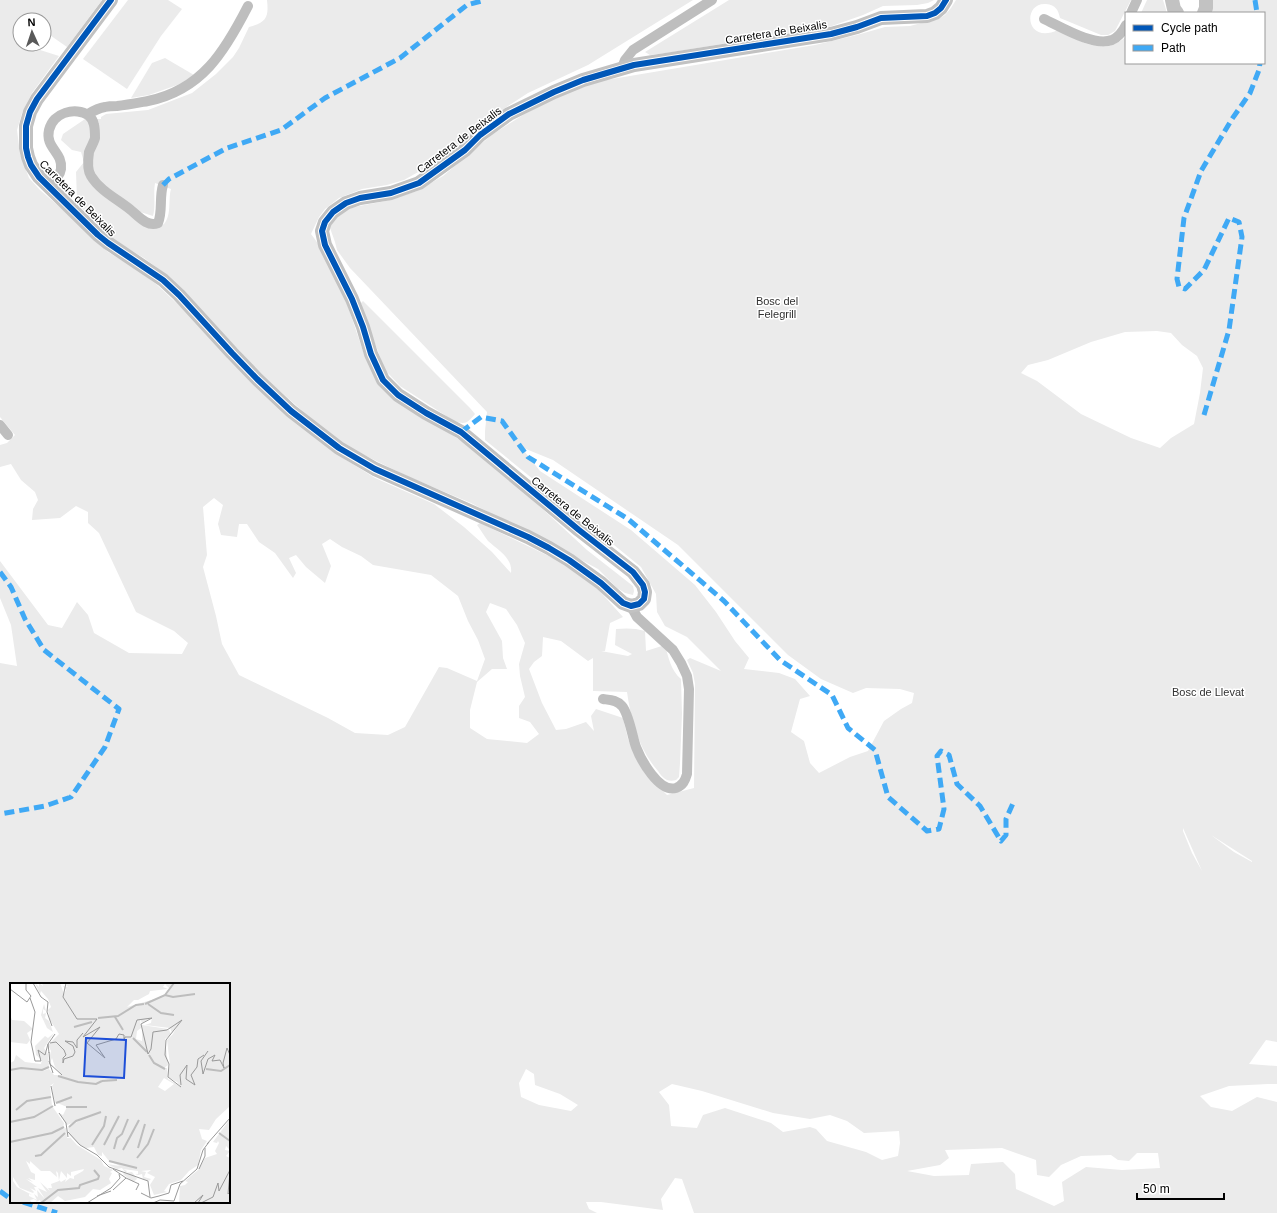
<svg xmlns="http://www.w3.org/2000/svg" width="1277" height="1213" viewBox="0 0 1277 1213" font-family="Arial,sans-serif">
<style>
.green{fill:#ebebeb;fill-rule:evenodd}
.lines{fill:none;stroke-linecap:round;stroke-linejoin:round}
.minor{stroke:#bebebe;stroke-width:10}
.secondary{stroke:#c2c2c2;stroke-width:14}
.quiet{stroke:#3fa9f5;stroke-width:5;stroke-dasharray:10 5;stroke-linecap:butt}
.cycleway-casing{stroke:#fff;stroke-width:8}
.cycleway{stroke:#0057b8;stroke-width:6}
.labels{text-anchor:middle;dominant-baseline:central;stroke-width:3;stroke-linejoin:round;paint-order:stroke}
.street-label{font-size:11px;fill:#000;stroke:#fff}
.park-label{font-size:11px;fill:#313131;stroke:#fff}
.inset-river{fill:none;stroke:#bdbdbd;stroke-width:2}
.inset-road{fill:none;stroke:#999;stroke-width:1}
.view{fill:#1d4ed8;fill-opacity:0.15;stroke:#1d4ed8;stroke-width:2}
.inset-edge{fill:none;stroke:#000;stroke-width:2}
</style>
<rect width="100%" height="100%" fill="#fff"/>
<g class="green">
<path d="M0,0H102L67,47L44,31V20H20V44H35L37,49L59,56L32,93L22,113L17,130L20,154L29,178L40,190L93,236L108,252L136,269L156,284L343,458L375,478L434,504L464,527L492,552L511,573C513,558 498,550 488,541C484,536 481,530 477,525L480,523L559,561L596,587L623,617L610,623L605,651H601L628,656L632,654L615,645L616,629C625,628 636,628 645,631L646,651L665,645C668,656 671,671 681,679L682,714L680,763L679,777L676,780C673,781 670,781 667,780C663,778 660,774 658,771C639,750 631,720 627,692L593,691V658L588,661L561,641L543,637L542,656L534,662L529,669L542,703L556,730L566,729L586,722L594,731L591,716L596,709L623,718L628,739L644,772L667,795L694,788L695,684L693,673L687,660L690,658L721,671L687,637L665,626L657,612L656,594L641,567L485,440V431L487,412L350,268L337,250L335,242L330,228L333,221L341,213L354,207L386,201L417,191L443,176L493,134L523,115L562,94L600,81L815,45L857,35L885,27L910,26L940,18L945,15L951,8L956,0H1131L1115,31L1108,35H1101L1060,18C1058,10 1056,5 1046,4C1022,2 1025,45 1058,30C1074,38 1093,51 1112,45C1117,43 1122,40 1126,37V63H1264V13H1206L1208,0H1277V1042L1266,1040L1249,1064L1277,1066V1084H1268L1229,1086L1200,1096L1211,1107L1232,1111L1257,1097L1277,1102V1213H694L682,1179L675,1178L661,1199L663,1210L601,1202H586L589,1209L597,1213H0V663L17,666L11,625L0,598V561L48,625L62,628L77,602L88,615L94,633L129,653L182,654L188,643L174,631L136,612L99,533L88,523V512L76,506L60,518L32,520L33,509L38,500L35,492L21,480L11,464L0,467V445L7,443L15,435L0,417ZM1157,331L1171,333L1182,345L1197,356L1203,368L1200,393L1194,424L1171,438L1160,448L1131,438L1081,414L1037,381L1021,373L1028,365L1048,360L1091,342L1125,332ZM521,447L553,460L678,545L788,655L821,679L853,693L866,688L900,689L914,693L912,703L901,709L884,721L868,751L850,757L819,773L810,763L804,741L791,732L800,699L810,696L795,679L779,673L744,669L749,658L735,641L716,612L695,585L631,530L540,471ZM214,498L223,505L218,524L221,535L237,537L239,524H247L259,542L275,553L293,578L296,573L289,558L296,555L306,567L325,583L331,566L322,544L330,539L342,547L361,556L373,565L431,575L458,596L468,621L478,640L485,659L477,681L447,668L439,667L405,727L388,735L355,733L328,718L239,675L222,644L216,616L203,567L207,555L203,507ZM490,603L506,609L517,625L525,643L519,664L520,676L525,697L519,706V718L530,722L539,734L527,743L487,739L470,728V710L477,682L492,669H507L503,658L502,641L486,612ZM1183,828L1202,871L1192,853L1183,831ZM1211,835L1252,861V862L1234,852ZM11,984H229V1202H11ZM526,1069L534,1074L535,1085L560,1094L578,1105L571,1111L539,1105L521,1097L519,1083ZM672,1084L702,1091L773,1113L810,1119L830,1115L847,1121L864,1133L899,1131L900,1143L898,1156L882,1160L866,1152L827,1141L816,1129L810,1127L783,1132L771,1123L725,1108L703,1115L697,1128L671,1126L669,1105L659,1092ZM1002,1148L1036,1160L1037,1175L1049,1177L1061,1165L1081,1156L1111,1155L1118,1160L1129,1161L1137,1153H1158L1160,1168L1122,1170L1086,1167L1062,1182L1064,1201L1054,1206L1016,1189L1015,1174L1003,1162L971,1164L969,1175L934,1176L907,1171L940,1165L949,1158L945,1150Z"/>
<polygon points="128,0 168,0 182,9 161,36 127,89 83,59"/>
<path d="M267,0H693L588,65L528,93L499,112L464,141L436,162L404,180L387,185L362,189L339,198L325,209L319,217L311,234L314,238L319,245L346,301L364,354L392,395L467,445L522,490L587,550L633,586L634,591L633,595L625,593L617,588L598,569L572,555L471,503L409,477L356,451L323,429L264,377L201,310L164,273L144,258L114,240L84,211L77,200L76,172L84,162L81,152L72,150L61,140L63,134L85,119H101V117L106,114L148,110L192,93L216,74L233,57L239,48L249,27C266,22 269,18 267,0ZM155,183L171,189C168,199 172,215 164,224C162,225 158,227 156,228L134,210L153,216C156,205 153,194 155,183Z"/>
<polygon points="729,0 934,0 928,3 917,5 883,6 863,15 829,27 666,53 650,55 645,52"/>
<polygon points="1147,0 1163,0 1167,13 1141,13"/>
<polygon points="165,58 194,75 180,84 149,95 131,98 152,63"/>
<path d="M363,301L470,408L475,414C467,423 466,425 454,421L400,386L385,370L363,311L361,303Z"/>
</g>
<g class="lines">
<g class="minor">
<polyline points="1131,13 1137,0"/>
<path d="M1044,19C1061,27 1094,47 1112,40C1119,37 1123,31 1126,25"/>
<polyline points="622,68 625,60 633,50 712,0"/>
<path d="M88,114C93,111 99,108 105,107C109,106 113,106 117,106C127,105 137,103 148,101C202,90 225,51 248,6"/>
<path d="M49,186C54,181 60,176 61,169C63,152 45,148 49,130C50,126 52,122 55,119C66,108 91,108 94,125C95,129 95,134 95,138C94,142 91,147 89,152C88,159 87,170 91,176C100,191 119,200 132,211C140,218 148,227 158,223C163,211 159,198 163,185"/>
<polyline points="0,425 8,435"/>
<path d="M603,699C610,700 617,700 622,706C629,714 632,736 636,747C641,760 659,793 676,788C683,785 685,781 687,774L689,689L687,676L681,663L673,650L637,617L631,606"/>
</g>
<g class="secondary">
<polyline points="111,0 37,99 30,112 26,126 26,148 28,157 31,165 39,177 98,235 108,243 163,280 179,295 232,353 257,379 291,411 339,448 375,469 528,537 549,548 569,560 601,583 623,603 631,606 639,604 644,599 645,592 643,585 633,572 579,530 461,432 426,413 398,395 383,380 371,354 363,327 352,299 325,245 322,231 325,222 333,212 346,203 360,198 391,193 419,183 465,150 480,135 509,114 554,92 583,80 634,65 831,34 857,27 881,18 927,16 935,13 941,8 946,0"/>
<polyline points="1172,0 1174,9 1177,13"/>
<polyline points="1204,13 1206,8 1206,0"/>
</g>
<g class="quiet">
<polyline points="1255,0 1257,13"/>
<polyline points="163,185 169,179 227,148 281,130 325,98 400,58 467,5 485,0"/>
<polyline points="1204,415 1229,330 1242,237 1239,222 1229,218 1204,270 1185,289 1179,287 1177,279 1184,218 1201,171 1232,119 1250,93 1259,70 1260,63"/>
<polyline points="461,432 481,417 502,421 528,457 628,519 724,601 780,660 832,695 848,728 875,750 888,797 927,831 939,829 944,809 937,756 941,751 949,755 957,784 980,806 1001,841 1006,835 1006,819 1014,801"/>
<polyline points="0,572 11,587 25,619 44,650 119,709 105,747 71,797 45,806 0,814"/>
<polyline points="0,1191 8,1197 11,1198"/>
<polyline points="23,1202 57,1213"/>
</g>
<g class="cycleway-casing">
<polyline id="cycleway" points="111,0 37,99 30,112 26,126 26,148 28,157 31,165 39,177 98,235 108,243 163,280 179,295 232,353 257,379 291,411 339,448 375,469 528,537 549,548 569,560 601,583 623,603 631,606 639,604 644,599 645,592 643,585 633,572 579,530 461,432 426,413 398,395 383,380 371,354 363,327 352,299 325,245 322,231 325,222 333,212 346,203 360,198 391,193 419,183 465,150 480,135 509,114 554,92 583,80 634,65 831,34 857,27 881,18 927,16 935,13 941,8 946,0"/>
</g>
<use href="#cycleway" class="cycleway"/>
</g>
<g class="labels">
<g class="street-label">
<text transform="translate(776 32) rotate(-9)">Carretera de Beixalis</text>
<text transform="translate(459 140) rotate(-37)">Carretera de Beixalis</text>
<text transform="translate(78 198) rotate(45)">Carretera de Beixalis</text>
<text transform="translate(573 511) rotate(39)">Carretera de Beixalis</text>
</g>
<g class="park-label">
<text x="777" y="301">Bosc del<tspan x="777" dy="13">Felegrill</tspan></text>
<text x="1208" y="692">Bosc de Llevat</text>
</g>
</g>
<g transform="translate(10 983)">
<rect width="220" height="220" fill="#fff"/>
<path d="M25,0L29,4V0L33,3L32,0H50L54,11L56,7L53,3L58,4L56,2L59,0H220V123L206,136L199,147L189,146L192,156L197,158L191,167L188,182L179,188L171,197L159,201L154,208L157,209L144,212L140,202L145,194L137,190L141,187L131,188L136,189L134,194L141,196L139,198L133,196L132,191L128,192L125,191H128V188L113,186L117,188L115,190L122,189L125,193L127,196L123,199L113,191L115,189L112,185L107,186L97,181L110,183L99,178L92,169V173L88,172L84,164L76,165L68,161L59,151L58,144L73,136L57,142L49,130L53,132L57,124L45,119L46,124L44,120L45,115L44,117L42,103L44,100L40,103L42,123L54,140L53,146L56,145L57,155H60L59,153L67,162L91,177L94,183L103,187L100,189L102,190L99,196L101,200L90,207L83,206L75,214L55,218L48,213L40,220H31L30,217L24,220L27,218L24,216L20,217L22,220H0V80L4,78L6,72L15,79L31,81L32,77L26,72L25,63L35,53L38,55L44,50L34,65L38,71L39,84L33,88L39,86L44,92H52L45,84L42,75L40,80L39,76L41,68L38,62L49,51L40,37L38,27L41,24L38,16L31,8L30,11ZM155,1L160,6L152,14L117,24L124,17H128L139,11L140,8L158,6L153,4ZM142,34L141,40L135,42L160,45L162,50L168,41L163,51L157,57L160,82L158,90L159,95L167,99L171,104L158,96L157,85H154L158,82L155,56L161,51L159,47L155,48L158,46L132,42V58L126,56L127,48L131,45L130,36L132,40ZM154,95L164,101L155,108L148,104ZM16,178L20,181V178L31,188H40L47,194L46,188L48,190L49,198L41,201L42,205H38L40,208L30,199L37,209L28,205L35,216L27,207L28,214L24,211L27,217L19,213V211L22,212L7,204L3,198V194L10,205L23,210L24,209L20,205L26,208L24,204H27L16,196L23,199L18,195L25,197V191L21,189ZM74,186L73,188L64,193V196L60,195L55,199L56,196L51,199L49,197L51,188L57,195V190L61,193V189ZM34,21L36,28L33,26V31L36,30L35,35L39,38L43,49L37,45L31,32ZM0,32L2,37L14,38L23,46L17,50L20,57L17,61L0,59ZM220,136V164L219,166L216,163L215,167L220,168L216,173L220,175V220H169L170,203L175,202L178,199L175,198L188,187L195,175L207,171L205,168L209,160L208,158L207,160L203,159Z" fill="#ebebeb" fill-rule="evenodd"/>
<path class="inset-river" d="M155,12L164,0M135,21L155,12L163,14L185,11M138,21L151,30L164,32M105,34L113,47M88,35L108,33L126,22L134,21M64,44L82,39M123,55L137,69M139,72L144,80L155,86M196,86L211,88L220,82M0,87L11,85L32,87L39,84M48,93L68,99L86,101L92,98M92,98L107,97M46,120L62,114M56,124H77M6,127L17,118L41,114M0,139L24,134L43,123M59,144L66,138L91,129M209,150L220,158M0,159L42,150L54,144M82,162L94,143L96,133M94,162L109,133M128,165L135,141M104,166L107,155L112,151L118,136M113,167L129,137M25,173L31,172L55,150M127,175L138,161L144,146M99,178L127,185M31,220L48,207L69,205L70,202L88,196L89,193L84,187"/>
<path class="inset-road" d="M23,0L31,14L38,19L37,29L42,43M56,0L53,14L67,36H87L73,54L90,44L77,60L95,75L86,62L106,56L109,51L114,52V57L115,54H121L127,37L142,35L131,41L138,71L141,66L143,49L157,47L172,37L156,57L155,72L159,81L158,94L171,104M0,6L17,19L21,13L16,7V0M20,15L25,29L21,59L25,78H31L28,67L35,72L38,61M40,60L46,59L54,67L56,72L53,75V80L54,76L63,73L65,69L63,63L55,58L63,59L67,65V57L73,50M198,68L191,78L193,91L198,76L205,72L202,78L210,77L214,85L213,80L217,65L220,72M39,69L40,81L52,92M39,70L38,61L45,51M39,78L43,90M171,102L170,92L177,82L176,96L185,102L181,92L187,84L188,76L194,72M41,103L45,123M49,130L56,140L58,154M58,149L70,162M197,161L220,135M70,162L87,172L99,184L138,198L140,214M103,186L116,195M189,186L195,173V165M220,189L218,211L220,209M116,195L129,201L126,207M103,207L116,195M131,210L141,215L149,213M87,213L101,208M149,213L159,210L161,202L173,198M77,220L101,205L110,195L109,191M143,220L150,217L164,218L170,201L187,186L193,167L199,159M184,220L193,212L188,220M191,220L203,214L208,200L209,208L220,187"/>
<path class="view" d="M76,55L116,57L114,95L74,93Z"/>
<rect width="220" height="220" class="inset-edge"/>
</g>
<rect x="1125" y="12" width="140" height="52" fill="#ffffff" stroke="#999999"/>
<rect x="1133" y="25" width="20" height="6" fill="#0057b8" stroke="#999999"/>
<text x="1161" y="32" font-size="12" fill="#000000">Cycle path</text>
<rect x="1133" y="45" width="20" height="6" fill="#3fa9f5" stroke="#999999"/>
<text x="1161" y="52" font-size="12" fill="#000000">Path</text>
<g transform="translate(32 32) rotate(357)"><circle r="19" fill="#ffffff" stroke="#999999"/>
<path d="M0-3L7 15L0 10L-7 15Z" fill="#595959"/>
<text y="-6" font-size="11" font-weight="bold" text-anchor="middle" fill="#000000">N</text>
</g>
<path d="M1137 1193v6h87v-6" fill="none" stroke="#000000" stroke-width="2"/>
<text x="1143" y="1193" font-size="12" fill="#000000" stroke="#ffffff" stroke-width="3" paint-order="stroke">50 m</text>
</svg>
